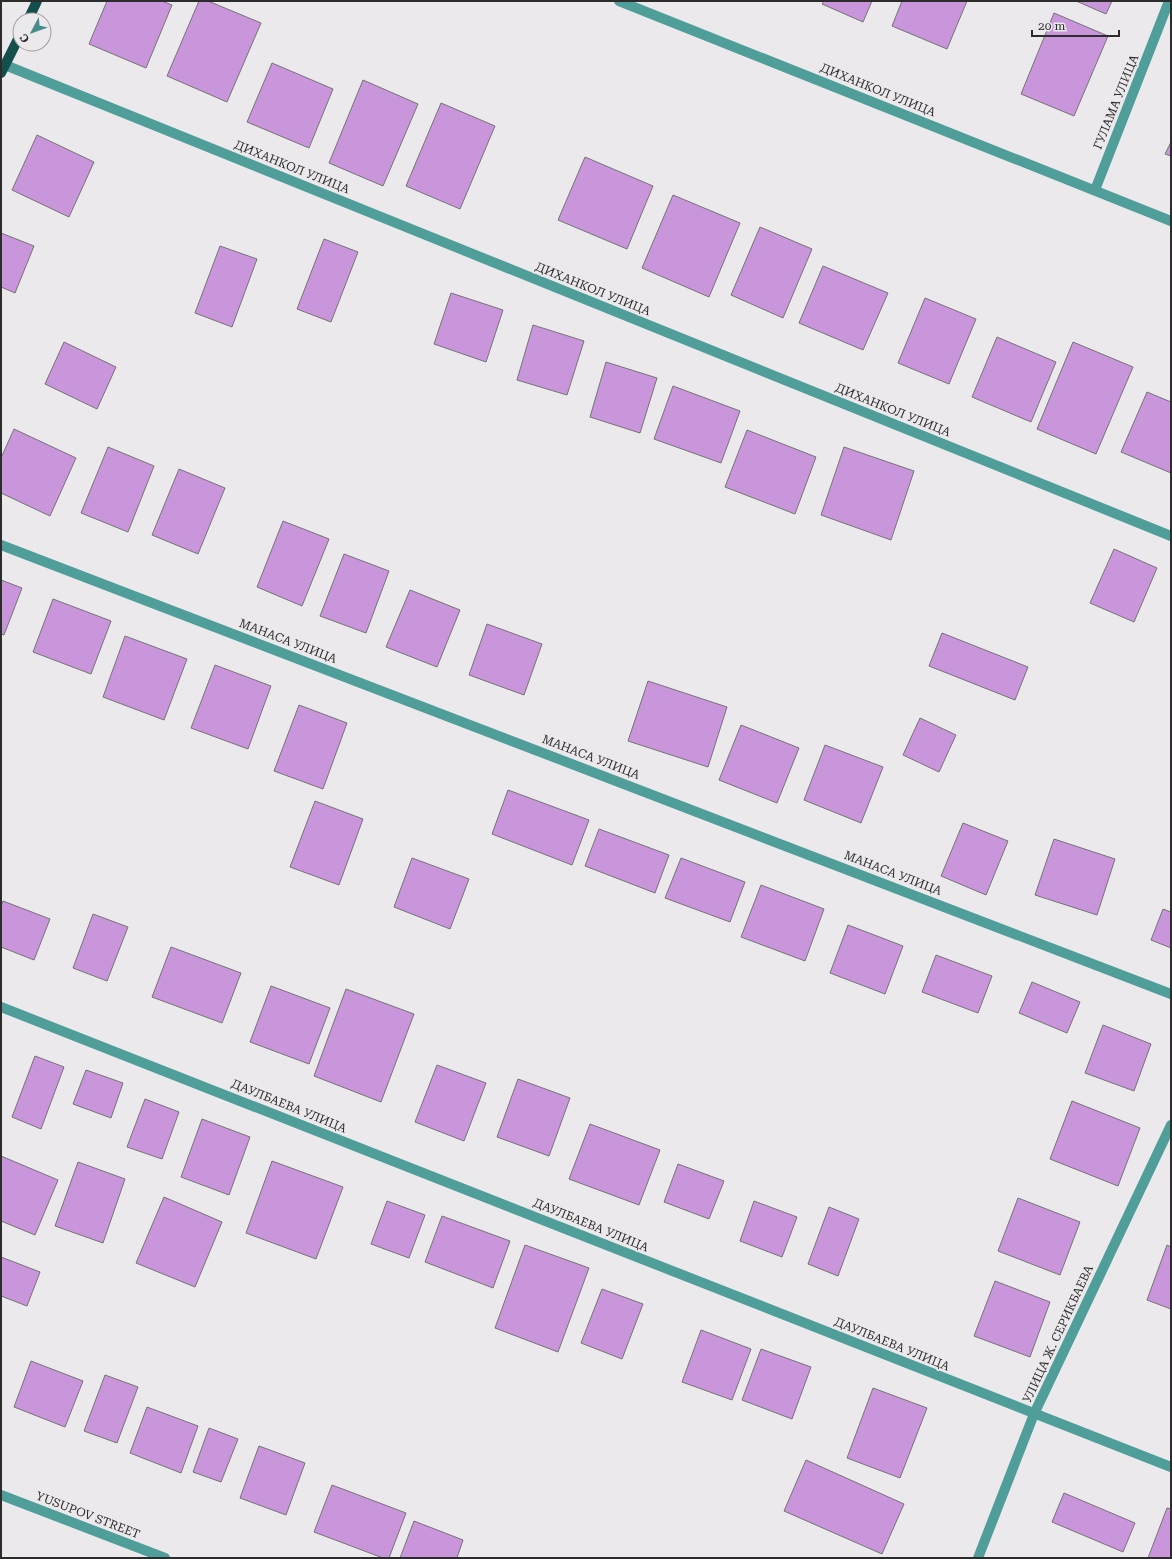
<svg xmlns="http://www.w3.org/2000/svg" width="1172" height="1559" viewBox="0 0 1172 1559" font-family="'Roboto Serif',serif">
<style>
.building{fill:#c995db;stroke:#757376}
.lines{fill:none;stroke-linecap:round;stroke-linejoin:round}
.minor{stroke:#4f9e9a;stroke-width:10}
.major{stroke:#144f4d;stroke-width:10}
.labels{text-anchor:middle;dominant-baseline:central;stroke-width:3.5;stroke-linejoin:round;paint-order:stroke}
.street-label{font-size:12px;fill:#2c2c2d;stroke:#ece9ed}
</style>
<rect width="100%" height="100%" fill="#ece9ed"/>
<g class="building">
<polygon points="107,1 162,1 172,5 146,68 89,44"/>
<polygon points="199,1 208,1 261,23 227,102 167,76"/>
<polygon points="824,1 872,1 863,22 822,4"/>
<polygon points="902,1 967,1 947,49 892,26"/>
<polygon points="1076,1 1112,1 1106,14"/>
<polygon points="1054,13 1108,36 1074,116 1021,94"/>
<polygon points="272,63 333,89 309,148 247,122"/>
<polygon points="363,80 418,104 383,186 329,163"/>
<polygon points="441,103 495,126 460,209 406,186"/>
<polygon points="37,135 94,162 69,217 12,190"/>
<polygon points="1171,142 1171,156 1165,154"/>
<polygon points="585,157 653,186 627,249 558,220"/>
<polygon points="673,195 740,223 709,297 642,268"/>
<polygon points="760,227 812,249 783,318 731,295"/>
<polygon points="1,233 34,246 15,293 1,287"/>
<polygon points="324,239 358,252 331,322 297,309"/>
<polygon points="220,246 257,259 232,327 195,313"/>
<polygon points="823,266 888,293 863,350 799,323"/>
<polygon points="451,293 503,310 486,362 434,344"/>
<polygon points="925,298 976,319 949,384 898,363"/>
<polygon points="533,325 584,341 567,395 517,380"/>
<polygon points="997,337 1056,362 1031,422 972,397"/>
<polygon points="64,342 116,367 97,409 45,384"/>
<polygon points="1073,342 1133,367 1096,454 1037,429"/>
<polygon points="606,362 657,378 640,433 590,417"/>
<polygon points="673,386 740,411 721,463 654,439"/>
<polygon points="1147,392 1171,402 1171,473 1121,452"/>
<polygon points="14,429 76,458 50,516 1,493 1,458"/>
<polygon points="747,430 816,457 795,514 725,487"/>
<polygon points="108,447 154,466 128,532 81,513"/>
<polygon points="844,447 914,471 891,540 821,515"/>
<polygon points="179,469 225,488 198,554 152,535"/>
<polygon points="283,521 329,539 302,606 257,587"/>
<polygon points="1114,549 1157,568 1134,622 1090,603"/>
<polygon points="344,554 389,571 366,633 320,616"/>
<polygon points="1,580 22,588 4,635 1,634"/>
<polygon points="410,590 460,610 437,667 386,647"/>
<polygon points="53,599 111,621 91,674 33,652"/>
<polygon points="487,624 542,644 524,695 469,675"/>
<polygon points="942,633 1028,667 1015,700 929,666"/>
<polygon points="125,636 187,659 164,720 103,697"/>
<polygon points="215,665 271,686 248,749 191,728"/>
<polygon points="648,681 727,707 708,767 628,741"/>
<polygon points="299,705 347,723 323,789 274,771"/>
<polygon points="920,718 956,735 939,772 903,755"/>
<polygon points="741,725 799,748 777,803 719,780"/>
<polygon points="825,745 883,767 861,823 804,800"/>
<polygon points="508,790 589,820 572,865 492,834"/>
<polygon points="315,801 363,819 339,885 290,867"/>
<polygon points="963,823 1008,841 986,895 941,876"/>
<polygon points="599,829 669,855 655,893 585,866"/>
<polygon points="1054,839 1115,859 1097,915 1035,895"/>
<polygon points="412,858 469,879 450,929 394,907"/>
<polygon points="681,858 745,882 730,922 665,898"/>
<polygon points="761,885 824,909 805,961 741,937"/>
<polygon points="3,901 50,919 34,960 1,947 1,906"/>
<polygon points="1163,909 1171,912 1171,948 1151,940"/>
<polygon points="93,914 128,927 107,981 73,968"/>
<polygon points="848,925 903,946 885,994 830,973"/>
<polygon points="171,947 241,973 222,1023 152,997"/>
<polygon points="936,955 992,976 978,1013 922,992"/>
<polygon points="1032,982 1080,1002 1067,1033 1019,1013"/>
<polygon points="271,986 330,1008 309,1064 250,1042"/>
<polygon points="346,989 414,1014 381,1102 314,1076"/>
<polygon points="1103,1025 1151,1044 1134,1091 1085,1073"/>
<polygon points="35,1056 64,1067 41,1129 12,1117"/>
<polygon points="437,1065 486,1083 464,1141 415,1122"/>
<polygon points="86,1070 123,1083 111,1118 73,1104"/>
<polygon points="518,1079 570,1098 549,1156 497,1137"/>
<polygon points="145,1099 179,1112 162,1159 127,1147"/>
<polygon points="1072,1101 1140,1128 1118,1186 1050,1159"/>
<polygon points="202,1119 250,1137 229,1195 181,1177"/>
<polygon points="590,1124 660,1150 639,1205 569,1179"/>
<polygon points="1,1156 58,1180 35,1235 1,1221"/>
<polygon points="272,1161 343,1187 316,1259 246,1233"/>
<polygon points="78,1162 125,1179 103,1243 55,1226"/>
<polygon points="678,1164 724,1181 709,1219 664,1202"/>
<polygon points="164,1197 222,1222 195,1287 136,1263"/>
<polygon points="1018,1198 1080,1222 1060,1275 998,1251"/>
<polygon points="387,1201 425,1215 409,1258 371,1244"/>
<polygon points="754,1201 797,1217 782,1257 740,1241"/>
<polygon points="829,1207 859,1219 838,1276 808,1264"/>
<polygon points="442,1216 510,1241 493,1288 425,1262"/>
<polygon points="525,1245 589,1268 558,1352 495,1328"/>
<polygon points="1167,1245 1171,1247 1171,1309 1147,1300"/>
<polygon points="1,1257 40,1272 27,1306 1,1296"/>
<polygon points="995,1281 1050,1302 1030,1357 974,1336"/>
<polygon points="602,1289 643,1304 622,1359 581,1343"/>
<polygon points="701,1330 751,1349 732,1400 682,1382"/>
<polygon points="761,1349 811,1367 792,1419 742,1400"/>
<polygon points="31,1361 83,1381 65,1427 14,1407"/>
<polygon points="105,1375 138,1387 117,1443 84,1431"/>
<polygon points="873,1388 927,1408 900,1478 847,1458"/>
<polygon points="147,1407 198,1426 181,1473 130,1453"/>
<polygon points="209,1428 238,1439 221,1482 193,1472"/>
<polygon points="259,1446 305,1463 286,1515 240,1498"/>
<polygon points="806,1460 904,1504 882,1554 784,1511"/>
<polygon points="332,1485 406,1513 389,1558 383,1558 314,1532"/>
<polygon points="1064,1493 1135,1523 1123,1552 1052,1522"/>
<polygon points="1167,1508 1171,1509 1171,1558 1148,1558"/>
<polygon points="414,1521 463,1540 457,1558 400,1558"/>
</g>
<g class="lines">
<g class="minor">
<polyline points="619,1 1171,221"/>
<polyline points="5,65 1171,536"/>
<polyline points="1095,190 1169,1"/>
<polyline points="1,545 1171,994"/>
<polyline points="1,1007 1171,1467"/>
<polyline points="1,1495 165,1558"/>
<polyline points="978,1558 1034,1414 1171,1125"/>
</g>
<g class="major">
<polyline points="28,20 37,1"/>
<polyline points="1,73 20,35"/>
</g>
</g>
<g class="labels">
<g class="street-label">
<text transform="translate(878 90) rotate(22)">ДИХАНКОЛ УЛИЦА</text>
<text transform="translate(1116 102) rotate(-68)">ГУЛАМА УЛИЦА</text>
<text transform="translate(292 167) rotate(22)">ДИХАНКОЛ УЛИЦА</text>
<text transform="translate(593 289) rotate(22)">ДИХАНКОЛ УЛИЦА</text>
<text transform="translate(893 410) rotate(22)">ДИХАНКОЛ УЛИЦА</text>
<text transform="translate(288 641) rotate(21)">МАНАСА УЛИЦА</text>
<text transform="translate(591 757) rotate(21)">МАНАСА УЛИЦА</text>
<text transform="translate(893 873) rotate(21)">МАНАСА УЛИЦА</text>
<text transform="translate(289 1106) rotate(22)">ДАУЛБАЕВА УЛИЦА</text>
<text transform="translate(591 1225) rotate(22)">ДАУЛБАЕВА УЛИЦА</text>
<text transform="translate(1058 1334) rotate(-65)">УЛИЦА Ж. СЕРИКБАЕВА</text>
<text transform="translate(892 1344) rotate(22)">ДАУЛБАЕВА УЛИЦА</text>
<text transform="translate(88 1515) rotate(21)">YUSUPOV STREET</text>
</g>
</g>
<rect width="1172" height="1559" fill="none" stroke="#2c2c2d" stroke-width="4"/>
<g transform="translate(32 32) rotate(229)"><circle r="19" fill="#ece9ed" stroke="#9f9da0"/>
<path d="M0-3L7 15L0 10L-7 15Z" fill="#458d8a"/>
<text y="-6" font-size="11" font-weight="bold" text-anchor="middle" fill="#2c2c2d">С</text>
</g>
<path d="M1032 30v6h87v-6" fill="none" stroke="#2c2c2d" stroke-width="2"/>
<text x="1038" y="30" font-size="12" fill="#2c2c2d" stroke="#ece9ed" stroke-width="3" paint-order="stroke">20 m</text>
</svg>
